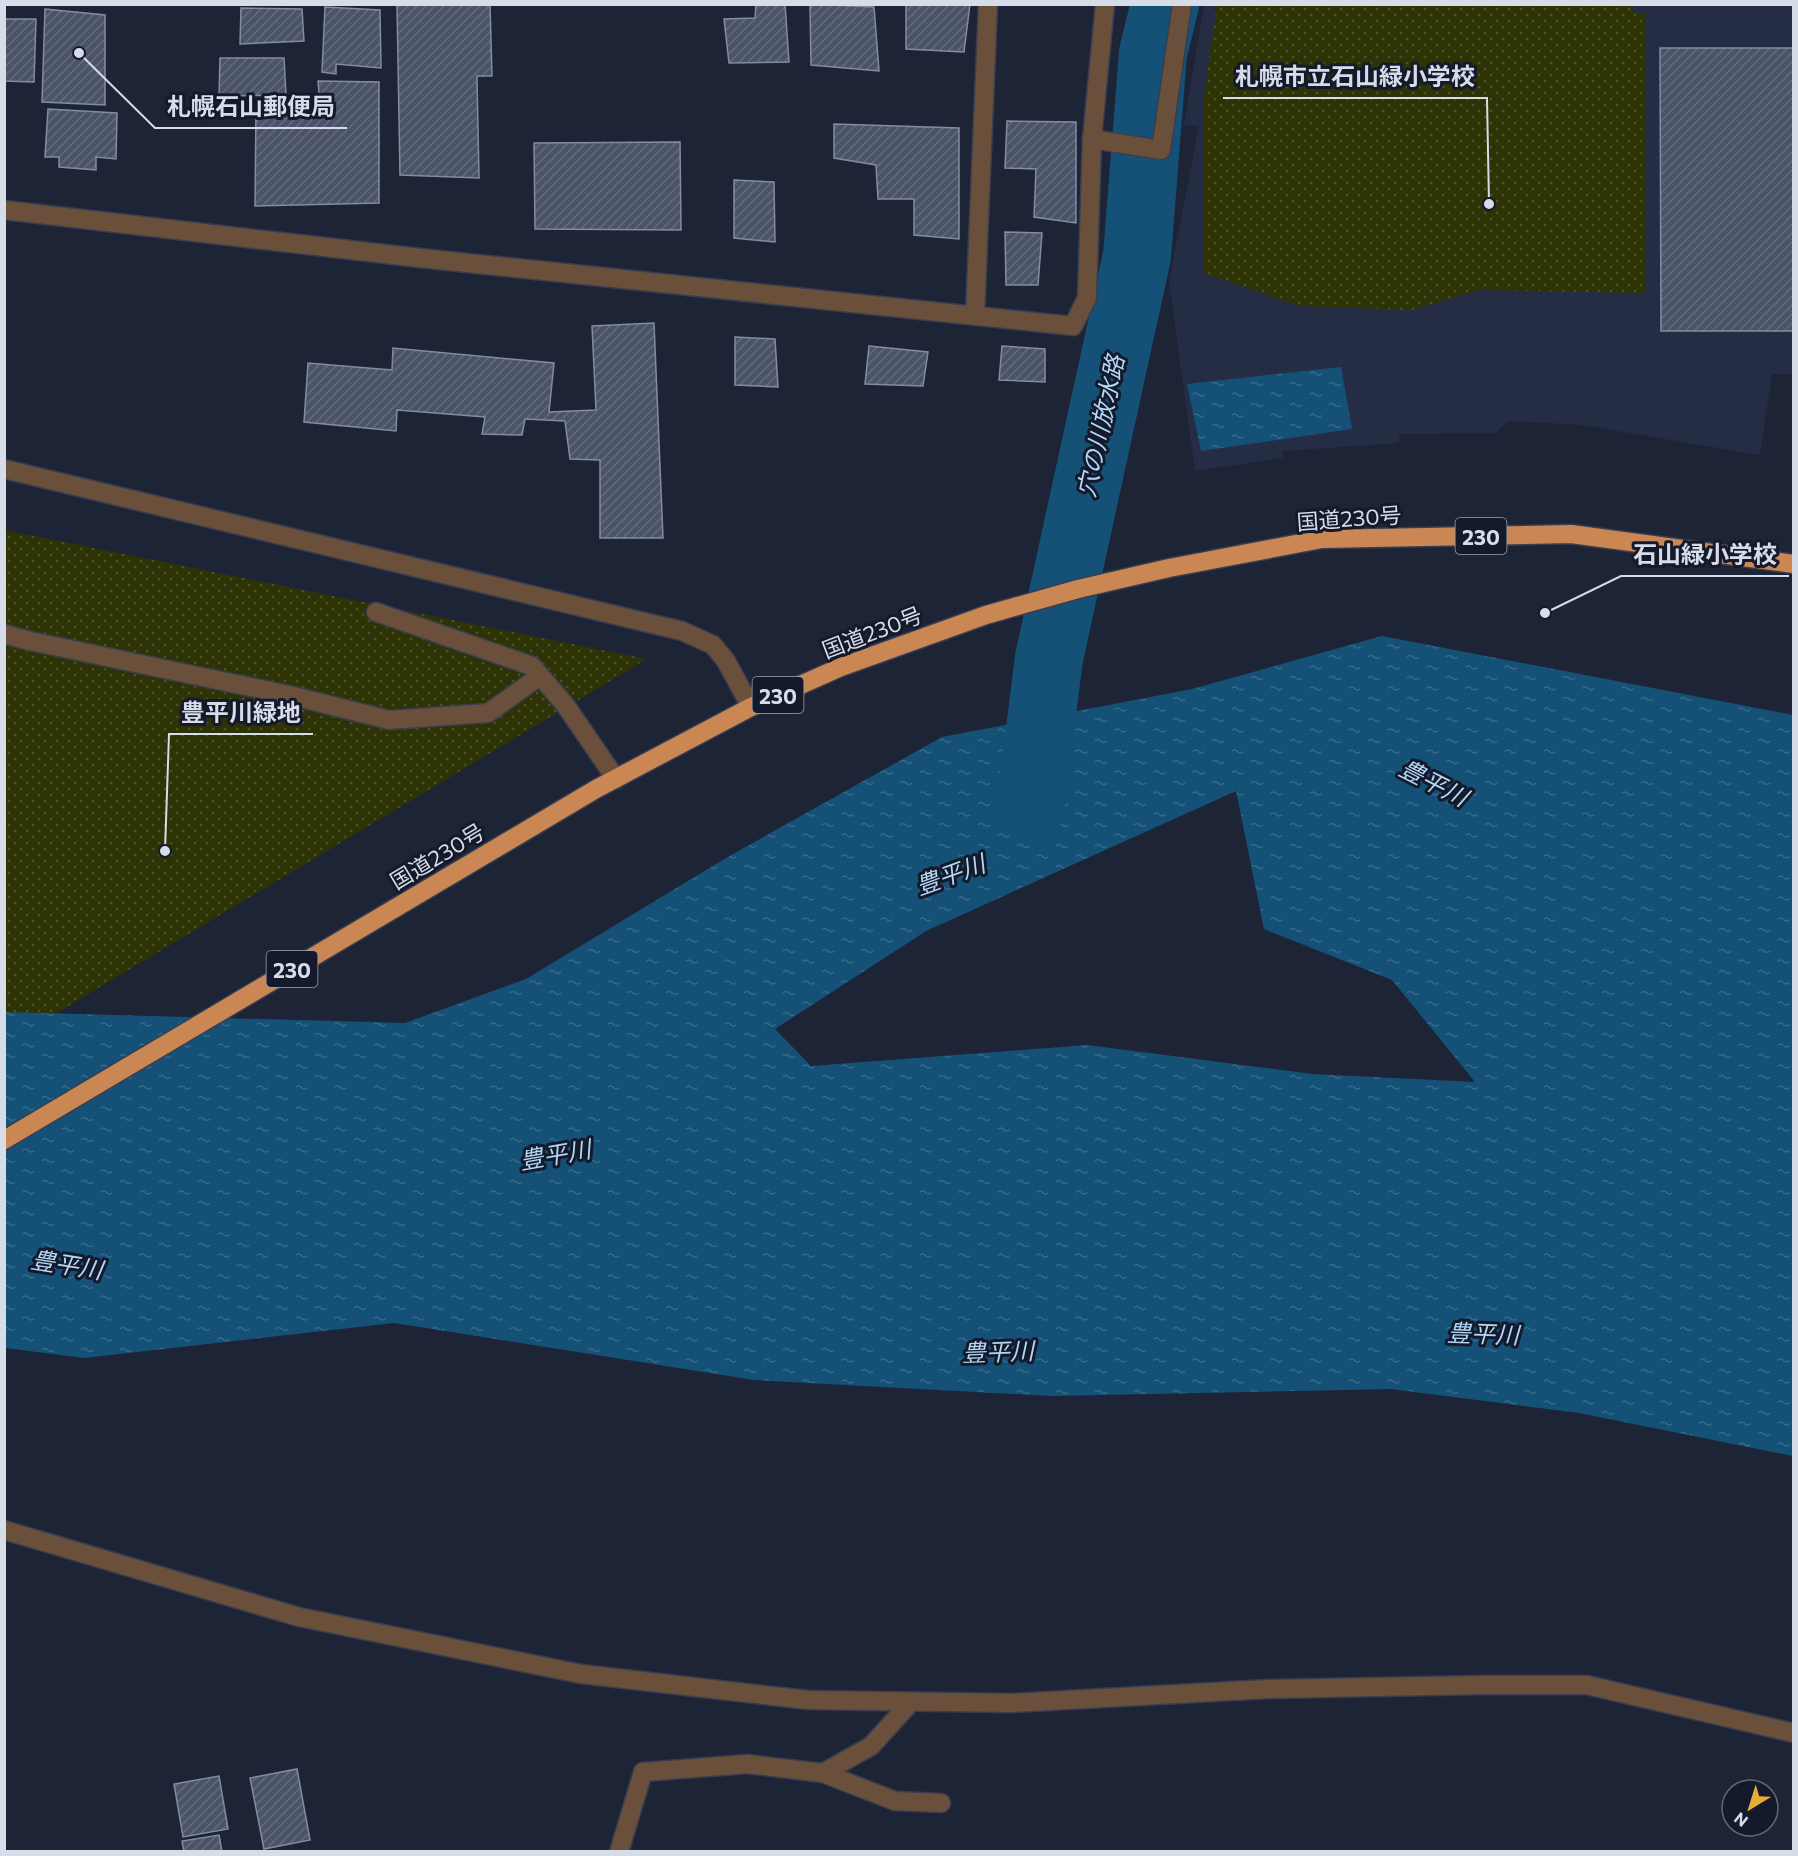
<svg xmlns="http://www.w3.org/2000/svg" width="1798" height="1856" viewBox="0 0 1798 1856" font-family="Commissioner,'Noto Sans JP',sans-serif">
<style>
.built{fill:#252d44}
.grass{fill:url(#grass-dots)}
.water{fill:url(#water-ripples);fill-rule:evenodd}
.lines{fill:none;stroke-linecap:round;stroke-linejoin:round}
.river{stroke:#155177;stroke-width:68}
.building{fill:url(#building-hatch);stroke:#838ca3;stroke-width:1.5}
.minor-casing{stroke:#373e4f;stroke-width:21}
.highway-casing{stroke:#373e4f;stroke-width:21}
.minor{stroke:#6a4f3b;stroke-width:18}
.highway{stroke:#cb8753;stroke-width:18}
.labels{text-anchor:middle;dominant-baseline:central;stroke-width:6;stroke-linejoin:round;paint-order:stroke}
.shield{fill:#141a2c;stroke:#9ca2b0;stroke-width:1.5}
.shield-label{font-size:21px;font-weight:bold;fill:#d7dce9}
.street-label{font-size:22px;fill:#d7dce9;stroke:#141a2c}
.water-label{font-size:24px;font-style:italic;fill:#b4d8f4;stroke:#141a2c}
.leader{fill:none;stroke:#d7dce9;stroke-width:2}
.callout-dot{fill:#d7dce9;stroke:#141a2c;stroke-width:2}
.callout-label{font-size:24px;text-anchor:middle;font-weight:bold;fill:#d7dce9;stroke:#141a2c;stroke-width:6;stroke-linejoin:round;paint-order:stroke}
</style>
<defs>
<pattern id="grass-dots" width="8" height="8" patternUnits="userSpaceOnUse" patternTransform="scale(1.5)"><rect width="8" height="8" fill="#2d3305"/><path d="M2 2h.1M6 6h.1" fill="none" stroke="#4b5029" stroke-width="1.8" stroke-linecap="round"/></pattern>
<pattern id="water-ripples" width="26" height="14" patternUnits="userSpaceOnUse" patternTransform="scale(1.5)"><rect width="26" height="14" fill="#155177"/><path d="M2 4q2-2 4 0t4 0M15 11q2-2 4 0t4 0" fill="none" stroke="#36698a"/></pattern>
<pattern id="building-hatch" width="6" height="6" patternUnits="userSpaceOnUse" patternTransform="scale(1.5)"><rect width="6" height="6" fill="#4b5368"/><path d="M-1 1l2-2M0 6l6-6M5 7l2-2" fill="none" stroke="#646b7e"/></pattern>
</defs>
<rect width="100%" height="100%" fill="#1d2436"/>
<polygon class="built" points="1204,5 1793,5 1793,374 1772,374 1760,455 1582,425 1508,421 1496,433 1399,434 1399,443 1283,451 1282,458 1195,471 1169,282 1199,125 1184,125"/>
<g class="grass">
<polygon points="1632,4 1634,13 1645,13 1645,293 1479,290 1412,310 1299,306 1204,273 1204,95 1217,5"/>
<polygon points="5,530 647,659 5,1044"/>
</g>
<g class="water">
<polygon points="1341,367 1352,429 1201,451 1187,384"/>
<path d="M1382,636L1793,715V1456L1579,1413L1391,1389L1051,1396L754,1380L394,1323L84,1358L5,1348V1012L405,1023L526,979L726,858L942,737L1192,689ZM1236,791L1264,929L1392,980L1475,1082L1312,1074L1087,1045L811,1066L775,1029L926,931Z"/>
</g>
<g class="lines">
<polyline class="river" points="1030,809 1049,658 1137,256 1153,53 1165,4"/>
</g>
<g class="building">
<polygon points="397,4 490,4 492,76 477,76 479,178 400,175"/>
<polygon points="756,4 785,4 789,62 729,63 724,19 755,18"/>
<polygon points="810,4 874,7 879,71 811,65"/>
<polygon points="906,4 970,4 964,52 906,49"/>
<polygon points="325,7 380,10 381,68 336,64 336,74 322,72"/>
<polygon points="241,8 302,9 304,41 240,44"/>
<polygon points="45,9 105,15 105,105 42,102"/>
<polygon points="4,19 36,19 34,82 4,81"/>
<polygon points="1660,48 1794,48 1794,331 1661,331"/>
<polygon points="220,58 284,58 286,95 219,96"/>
<polygon points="318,81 379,82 379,203 255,206 256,107 320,105"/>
<polygon points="48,109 117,113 116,159 96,157 96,170 59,167 59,157 45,157"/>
<polygon points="1007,121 1076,122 1076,223 1034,217 1036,169 1005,168"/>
<polygon points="834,124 959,128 959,239 914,235 914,199 878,199 876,165 834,158"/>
<polygon points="680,142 681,230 535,229 534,143"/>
<polygon points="734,180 774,182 775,242 734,238"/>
<polygon points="1005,232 1042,233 1038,285 1006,285"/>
<polygon points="654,323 663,538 600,538 600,460 570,459 565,421 525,419 522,435 482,434 485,417 397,410 396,431 304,422 308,363 392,370 393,348 554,363 549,412 596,410 592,326"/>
<polygon points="735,337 775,339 778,387 735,385"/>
<polygon points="869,346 928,352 923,386 865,384"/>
<polygon points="1002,346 1045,349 1045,382 999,380"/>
<polygon points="297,1769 310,1840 264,1849 250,1778"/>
<polygon points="219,1776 228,1829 183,1837 174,1784"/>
<polygon points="219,1835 222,1852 184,1852 182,1841"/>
</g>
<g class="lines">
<g class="minor-casing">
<g id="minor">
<polyline points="1092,139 1161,150 1182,4"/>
<polyline points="4,210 420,258 1073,326 1087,298 1092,139 1105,4"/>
<polyline points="975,315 988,4"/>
<polyline points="4,469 682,631 713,645 726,661 751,707"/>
<polyline points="376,612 532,666 566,706 616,779"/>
<polyline points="4,634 30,641 289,695 389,720 488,713 540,676"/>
<polyline points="4,1530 299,1617 581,1674 808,1700 1013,1703 1269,1689 1481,1685 1587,1685 1794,1733"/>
<polyline points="823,1773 871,1746 911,1702"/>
<polyline points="619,1852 643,1772 747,1764 823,1773 895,1801 941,1803"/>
</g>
</g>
<g class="highway-casing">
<polyline id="highway" points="4,1140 596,789 751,707 841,667 986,615 1078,589 1169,568 1322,539 1571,534 1794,564"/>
</g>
<use href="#minor" class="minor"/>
<use href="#highway" class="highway"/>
</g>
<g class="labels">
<g class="shield">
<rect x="1455.5" y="518" width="51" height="36" rx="4.5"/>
<rect x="752.5" y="677" width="51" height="36" rx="4.5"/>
<rect x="266.5" y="951" width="51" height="36" rx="4.5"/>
</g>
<g class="shield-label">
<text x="1481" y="536">230</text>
<text x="778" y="695">230</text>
<text x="292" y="969">230</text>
</g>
<g class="street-label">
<text transform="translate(1349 518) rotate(-4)">国道230号</text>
<text transform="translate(872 632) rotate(-21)">国道230号</text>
<text transform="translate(437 856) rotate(-31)">国道230号</text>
</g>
<g class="water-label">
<text transform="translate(1100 426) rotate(-78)">穴の川放水路</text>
<text transform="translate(1434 782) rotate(27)">豊平川</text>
<text transform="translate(950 874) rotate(-20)">豊平川</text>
<text transform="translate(555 1154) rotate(-10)">豊平川</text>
<text transform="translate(67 1264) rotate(9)">豊平川</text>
<text transform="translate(1483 1333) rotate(2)">豊平川</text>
<text transform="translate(998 1351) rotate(-2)">豊平川</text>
</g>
</g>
<path class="leader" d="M1489 204L1487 98H1223M79 53L155 128H347M1545 613L1621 576H1789M165 851L169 734H313"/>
<g class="callout-dot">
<circle cx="1489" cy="204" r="6"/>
<circle cx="79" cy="53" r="6"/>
<circle cx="1545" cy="613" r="6"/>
<circle cx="165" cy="851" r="6"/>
</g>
<g class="callout-label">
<text x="1355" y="85">札幌市立石山緑小学校</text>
<text x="251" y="115">札幌石山郵便局</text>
<text x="1705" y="563">石山緑小学校</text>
<text x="241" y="721">豊平川緑地</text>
</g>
<rect width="1798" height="1856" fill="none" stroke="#d7dce9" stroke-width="12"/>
<g transform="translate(1750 1808) rotate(218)"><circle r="28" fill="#141a2c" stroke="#626878" stroke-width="1.5"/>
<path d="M0-4.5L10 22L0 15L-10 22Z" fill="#e7ac37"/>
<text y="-9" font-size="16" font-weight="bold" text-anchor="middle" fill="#d7dce9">N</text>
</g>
</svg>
